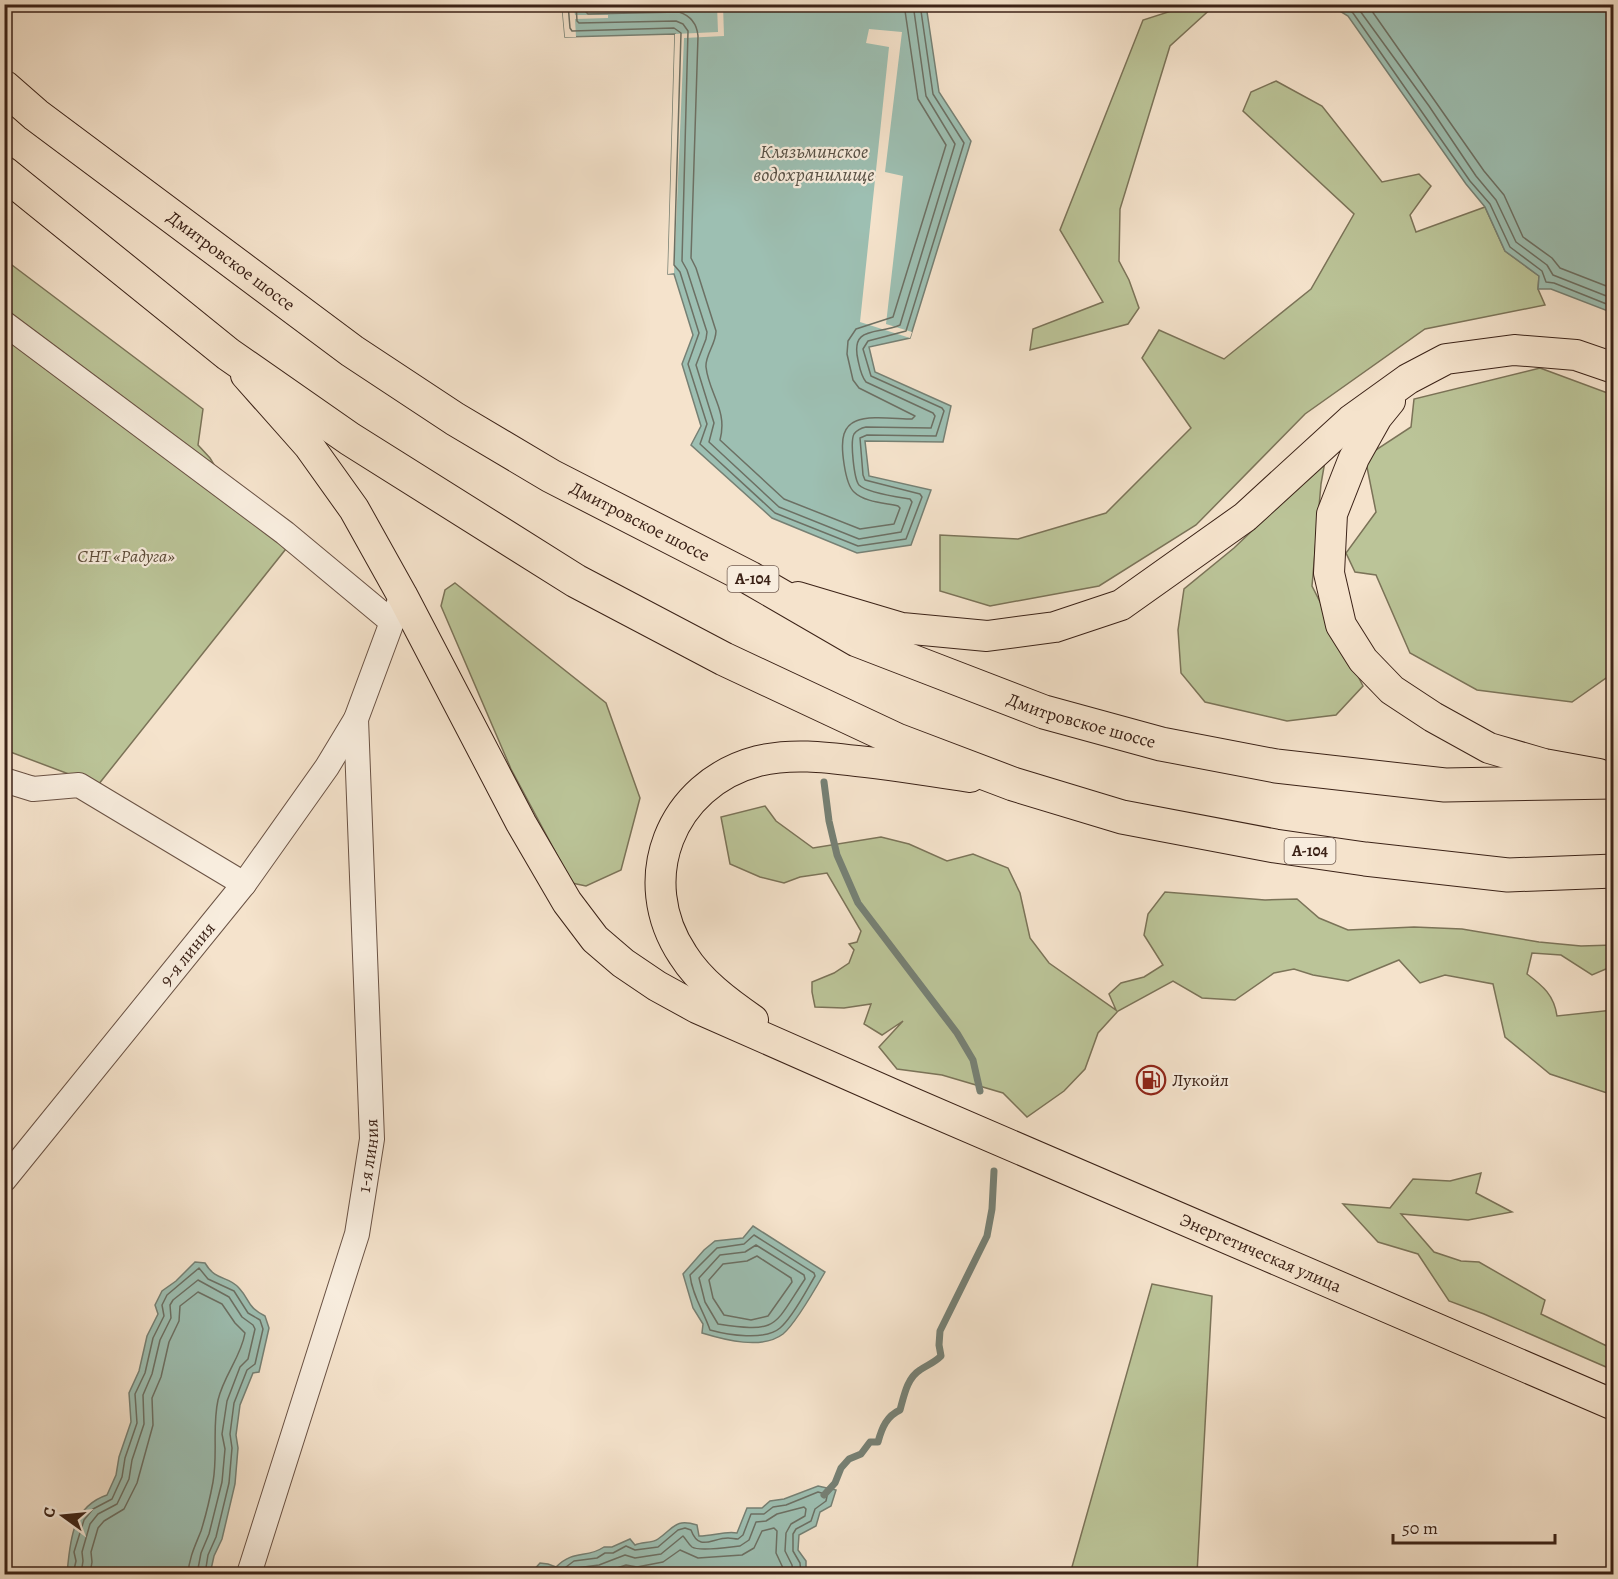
<svg xmlns="http://www.w3.org/2000/svg" width="1618" height="1579" viewBox="0 0 1618 1579" font-family="Alegreya,serif">
<style>
.green{fill:#bbc498;stroke:#7b7358;stroke-width:1.5}
.water{fill:#9dbfb2;stroke:#768074;stroke-width:1.5}
.pier{fill:#f5e3cc}
.lines{fill:none;stroke-linecap:round;stroke-linejoin:round}
.shore{stroke:#6c7064;stroke-width:1.5}
.stream{stroke:#768074;stroke-width:7}
.minor-casing{stroke:#6a5244;stroke-width:26}
.major-casing{stroke:#3b2217;stroke-width:32}
.highway-casing{stroke:#3b2217;stroke-width:35}
.minor{stroke:#f8edde;stroke-width:24}
.major{stroke:#f5e3cc;stroke-width:30}
.highway{stroke:#f5e3cc;stroke-width:33}
.labels{text-anchor:middle;dominant-baseline:central;stroke-width:4.5;stroke-linejoin:round;paint-order:stroke}
.shield{fill:#f8edde;stroke:#745f53;stroke-width:1.5}
.shield-label{font-size:16px;font-weight:bold;fill:#3b2217}
.street-label{font-size:18px;fill:#3b2217;stroke:#f8edde}
.park-label{font-size:18px;font-style:italic;fill:#5b4a37;stroke:#f8edde}
.poi-label{font-size:18px;fill:#3b2217;stroke:#f8edde;text-anchor:start}
.water-label{font-size:20px;font-style:italic;fill:#585146;stroke:#f8edde}
</style>
<rect width="100%" height="100%" fill="#f5e3cc"/>
<filter id="stains"><feTurbulence type="fractalNoise" baseFrequency=".00333" numOctaves="4"/><feColorMatrix values="0 0 0 0 .2 0 0 0 0 .09 0 0 0 0 .02 0 0 0 .5 -.17"/></filter>
<radialGradient id="worn" r=".72"><stop offset=".6" stop-color="#630" stop-opacity="0"/><stop offset="1" stop-color="#630" stop-opacity=".3"/></radialGradient>
<g class="green">
<polygon points="1193,4 1215,5 1170,46 1120,209 1119,261 1129,280 1139,308 1128,324 1030,350 1033,329 1103,302 1060,230 1143,20"/>
<polygon points="1276,81 1322,106 1382,182 1419,174 1431,186 1410,215 1416,232 1485,207 1505,251 1539,276 1538,289 1545,305 1425,329 1305,414 1196,525 1099,586 990,606 940,591 940,535 1018,539 1106,513 1191,428 1142,358 1159,330 1224,359 1311,289 1354,214 1243,111 1251,92"/>
<polygon points="4,259 203,409 198,445 210,458 219,473 297,535 98,785 5,750"/>
<polygon points="1540,368 1613,395 1613,673 1572,702 1477,690 1410,653 1376,575 1355,572 1346,553 1376,512 1365,457 1411,427 1414,399"/>
<polygon points="1325,461 1321,484 1312,586 1363,686 1336,715 1287,721 1205,702 1181,673 1178,630 1184,589 1234,548"/>
<polygon points="455,583 606,703 640,798 621,870 586,886 572,883 511,769 441,606 445,590"/>
<path d="M765,806L776,821L813,848L881,837L909,844L947,861L973,854L1008,868L1020,893L1030,938L1049,963L1116,1010L1109,994L1121,983L1144,977L1163,965L1144,935L1148,914L1165,892L1265,900L1297,899L1319,918L1348,930L1414,927L1462,929L1539,942L1581,946L1613,945V966L1592,975L1561,955L1532,953L1527,974C1543,986 1554,995 1557,1016L1613,1010V1095L1550,1074L1505,1037L1493,984L1445,975L1420,983L1399,960L1348,981L1313,975L1294,969L1274,973L1235,1000L1202,998L1173,981L1118,1011L1098,1033L1085,1069L1064,1091L1027,1117L1003,1093L942,1075L897,1069L879,1047L903,1021L882,1035L864,1024L871,1004L844,1008L815,1007L812,992V982L834,973L849,963L854,950L849,944L857,942L861,931L827,873L800,877L784,883L760,877L730,864L721,817Z"/>
<polygon points="1481,1173 1476,1193 1512,1212 1468,1220 1401,1214 1434,1252 1461,1261 1479,1262 1545,1300 1541,1314 1613,1349 1613,1370 1484,1314 1449,1301 1418,1254 1378,1242 1343,1204 1390,1208 1413,1179 1450,1181"/>
<polygon points="1152,1284 1212,1296 1197,1574 1070,1574"/>
</g>
<g class="water">
<polygon points="562,5 926,5 939,92 971,141 910,338 869,347 875,372 951,406 943,442 865,441 869,476 931,490 911,545 857,553 772,518 691,445 701,426 682,364 693,335 674,274 668,274 675,34 565,37"/>
<polygon points="1330,5 1613,5 1613,313 1551,289 1538,289 1539,276 1505,251 1485,207 1466,184 1348,16"/>
<path d="M753,1226L825,1272C817,1286 794,1325 783,1334C762,1350 725,1340 702,1333L703,1324L693,1308L683,1274L704,1250L715,1241L743,1238Z"/>
<path d="M195,1262L205,1263C216,1282 228,1275 239,1288C251,1301 246,1306 265,1316L269,1328L259,1372L253,1373L240,1405L236,1435L238,1448L235,1484L222,1539L214,1556L210,1574H67C70,1543 71,1507 107,1495L116,1475L119,1457L131,1422L129,1393L139,1371L147,1336L158,1314L155,1305L162,1291L176,1281Z"/>
<path d="M818,1486L836,1490L831,1506L820,1512L816,1526L799,1535L798,1550L806,1561V1572L813,1574H530L540,1563L548,1564L556,1567C574,1549 586,1559 604,1547H612L630,1539L635,1545C642,1542 653,1543 658,1539C674,1528 675,1518 697,1525L699,1536C713,1536 724,1531 737,1533L747,1508H762L770,1501L784,1499Z"/>
</g>
<g class="pier">
<polygon points="562,5 573,5 575,15 608,15 608,18 575,19 576,37 565,37"/>
<polygon points="717,5 723,5 724,36 684,38 674,273 668,274 675,34 718,32"/>
<polygon points="869,29 902,32 885,172 903,176 886,324 912,332 910,338 860,322 889,47 866,43"/>
</g>
<g class="lines">
<g class="shore">
<polyline points="568,4 570,28 572,31 674,28 681,33 674,265 680,272 699,333 688,364 707,424 700,444 775,513 858,546 906,539 922,497 920,494 865,480 863,475 860,438 867,435 936,436 944,411 942,408 871,376 863,349 868,341 906,331 964,143 933,94 920,4"/>
<path d="M576,4L577,21L579,23L676,21L683,24L688,31L682,261L687,270L707,332L706,339L696,365L714,423L709,442L779,507L859,539L901,532L912,502L910,499C898,497 867,493 859,485C854,479 850,441 854,434C857,430 861,428 866,427L931,428L935,416L933,413L866,382C861,376 860,369 858,360C850,325 878,335 900,325L955,144L926,96L913,4"/>
<path d="M585,4L586,12L588,14L679,12C691,16 697,24 698,36L691,258L696,268L716,331C716,344 705,355 706,367C709,394 728,410 720,440L784,499L860,529L894,524L900,508L898,506C885,503 864,502 854,492C845,484 840,446 844,434C846,428 851,423 856,421C869,415 897,419 912,419L915,416L859,388L853,380L847,354L848,341L856,329L893,317L946,145L918,99L904,4"/>
<polyline points="1341,4 1353,13 1470,181 1490,204 1510,247 1542,271 1546,282 1554,283 1614,307"/>
<polyline points="1355,4 1429,106 1476,176 1496,200 1516,242 1547,265 1553,275 1614,299"/>
<polyline points="1367,4 1484,171 1504,195 1523,237 1552,258 1560,268 1614,289"/>
<path d="M754,1235L814,1273L815,1276C806,1291 793,1317 780,1328C765,1341 728,1335 710,1330C704,1312 692,1295 690,1275L717,1248L744,1244Z"/>
<path d="M756,1245L804,1275L805,1279C773,1327 779,1333 718,1324L705,1302L699,1278L720,1255L745,1252Z"/>
<polygon points="757,1256 791,1278 792,1282 768,1316 751,1320 724,1315 713,1298 709,1280 723,1264 747,1261"/>
<polyline points="73,1574 76,1561 74,1552 84,1520 93,1509 112,1499 122,1477 125,1458 137,1423 135,1394 145,1373 153,1338 164,1316 162,1305 167,1295 199,1268 208,1279 234,1291 248,1313 260,1320 263,1329 255,1364 247,1370 234,1403 230,1434 232,1448 229,1483 216,1537 208,1555 205,1574"/>
<polyline points="81,1574 83,1561 82,1552 90,1524 98,1514 117,1504 129,1479 132,1460 144,1424 143,1395 152,1374 160,1340 171,1318 170,1305 173,1300 198,1280 229,1297 242,1317 253,1325 255,1329 248,1359 240,1367 227,1401 222,1434 225,1449 222,1482 209,1534 201,1553 197,1574"/>
<path d="M90,1574L92,1562L91,1552L98,1528L104,1521L124,1509L137,1483L153,1425L152,1398L161,1377L169,1342L179,1321L180,1306L198,1292L222,1304L235,1323L245,1333C241,1357 224,1375 218,1400C212,1427 218,1454 213,1482C210,1498 206,1515 201,1531C195,1546 189,1558 188,1574"/>
<path d="M538,1574L544,1569L558,1573L574,1561L597,1558L605,1553H613L626,1546L635,1550L658,1547L678,1530L685,1528L691,1530C699,1552 712,1538 728,1538C731,1538 735,1539 738,1539L743,1535L751,1514H764L773,1507L786,1505L818,1492L825,1494L827,1496L826,1501L815,1509L811,1521L796,1529L793,1534V1551L800,1563L801,1574"/>
<path d="M568,1574L576,1568L599,1565L625,1555L635,1558L661,1554L683,1536C686,1539 688,1544 692,1547C699,1552 730,1547 740,1546L749,1540L756,1522L766,1521L777,1514L804,1507L806,1509L805,1516L791,1524L786,1533L785,1551L792,1565L793,1574"/>
<polyline points="599,1574 626,1565 637,1567 663,1562 680,1550 698,1558 742,1555 754,1548 762,1531 774,1528 777,1531 776,1553 783,1568 784,1574"/>
</g>
<g class="stream">
<polyline points="824,782 829,821 837,855 858,903 957,1033 973,1060 980,1091"/>
<path d="M824,1495L835,1483L841,1468L849,1459L861,1454L870,1442H878C882,1427 887,1416 900,1410C904,1396 907,1378 920,1370C927,1365 934,1363 941,1356L939,1345L940,1331L987,1236L992,1209L994,1171"/>
</g>
<g class="minor-casing">
<g id="minor">
<polyline points="4,323 285,533 392,622"/>
<polyline points="4,780 33,789 79,785 244,884"/>
<path id="s1" d="M4,1180L244,884L327,767L356,719L402,595"/>
<path id="s2" d="M249,1574L357,1234L372,1139L356,719"/>
</g>
</g>
<g class="major-casing">
<g id="major">
<path id="s3" d="M246,375L309,446L354,509L402,595L521,823L567,902L595,939L623,963L657,986L697,1008L908,1101L1614,1405"/>
<polyline points="1390,401 1377,417 1354,458 1332,514 1329,573 1341,625 1363,660 1392,690 1433,717 1489,748 1544,764 1599,774"/>
<polyline points="798,597 902,628 987,636 1055,627 1121,605 1245,517 1351,420 1408,379 1446,359 1514,350 1576,355 1614,368"/>
<path d="M753,1020C727,1002 700,982 683,955C633,880 670,784 758,761C791,753 824,757 857,761C895,765 932,771 970,777"/>
</g>
</g>
<g class="highway-casing">
<g id="highway">
<path id="s4" d="M4,87L36,115L352,351L455,419L551,476L750,578L857,640L1044,712L1161,744L1276,766L1445,785L1614,782"/>
<polyline points="4,173 228,354 350,439 576,581 724,659 897,740 1013,784 1122,817 1275,846 1365,859 1508,875 1614,871"/>
</g>
</g>
<use href="#minor" class="minor"/>
<use href="#major" class="major"/>
<use href="#highway" class="highway"/>
</g>
<defs>
<g id="fuel-ring" transform="scale(1.5)"><circle r="9.5" fill="#f8edde" stroke="#8f2418" stroke-width="1.5"/><path d="M-5.5-6h7V0h2V4h1.3V-2.5L3-4.5l.8-.8L6-3V5H2.5V1h-1V6h-7ZM-4.2-4.7v3.2H.2V-4.7Z" fill="#8f2418"/></g>
</defs>
<g fill-rule="evenodd">
<use href="#fuel-ring" x="1151" y="1080"/>
</g>
<g class="labels">
<g class="shield">
<rect x="727.5" y="566" width="51" height="26" rx="4.5"/>
<rect x="1284.5" y="838" width="51" height="26" rx="4.5"/>
</g>
<g class="shield-label">
<text x="753" y="579">А-104</text>
<text x="1310" y="851">А-104</text>
</g>
<g class="street-label">
<text stroke="none"><textPath href="#s4" startOffset="286">Дмитровское шоссе</textPath></text>
<text stroke="none"><textPath href="#s4" startOffset="772">Дмитровское шоссе</textPath></text>
<text stroke="none"><textPath href="#s4" startOffset="1258">Дмитровское шоссе</textPath></text>
<text stroke="none"><textPath href="#s1" startOffset="291">9-я линия</textPath></text>
<text stroke="none"><textPath href="#s2" startOffset="436">1-я линия</textPath></text>
<text stroke="none"><textPath href="#s3" startOffset="1404">Энергетическая улица</textPath></text>
</g>
<g class="park-label">
<text x="126" y="556">СНТ «Радуга»</text>
</g>
<g class="poi-label">
<text x="1172" y="1080">Лукойл</text>
</g>
<g class="water-label">
<text x="814" y="151">Клязьминское<tspan x="814" dy="23">водохранилище</tspan></text>
</g>
</g>
<rect width="1618" height="1579" fill="none" stroke="#f5e3cc" stroke-width="24"/>
<rect x="6" y="6" width="1606" height="1567" fill="none" stroke="#3b2217" stroke-width="3"/>
<rect x="12" y="12" width="1594" height="1555" fill="none" stroke="#3b2217" stroke-width="1.5"/>
<g transform="translate(63 1516) rotate(285)" stroke="#f8edde" stroke-width="4.5" paint-order="stroke">
<path d="M0-4.5L10 22L0 15L-10 22Z" fill="#3b2217"/>
<text y="-9" font-size="16" font-weight="bold" text-anchor="middle" fill="#3b2217">С</text>
</g>
<path d="M1393 1534v9h162v-9" fill="none" stroke="#3b2217" stroke-width="3"/>
<text x="1402" y="1534" font-size="18" fill="#3b2217" stroke="#f8edde" stroke-width="4.5" paint-order="stroke">50 m</text>
<rect width="100%" height="100%" filter="url(#stains)"/>
<rect width="100%" height="100%" fill="url(#worn)"/>
</svg>
